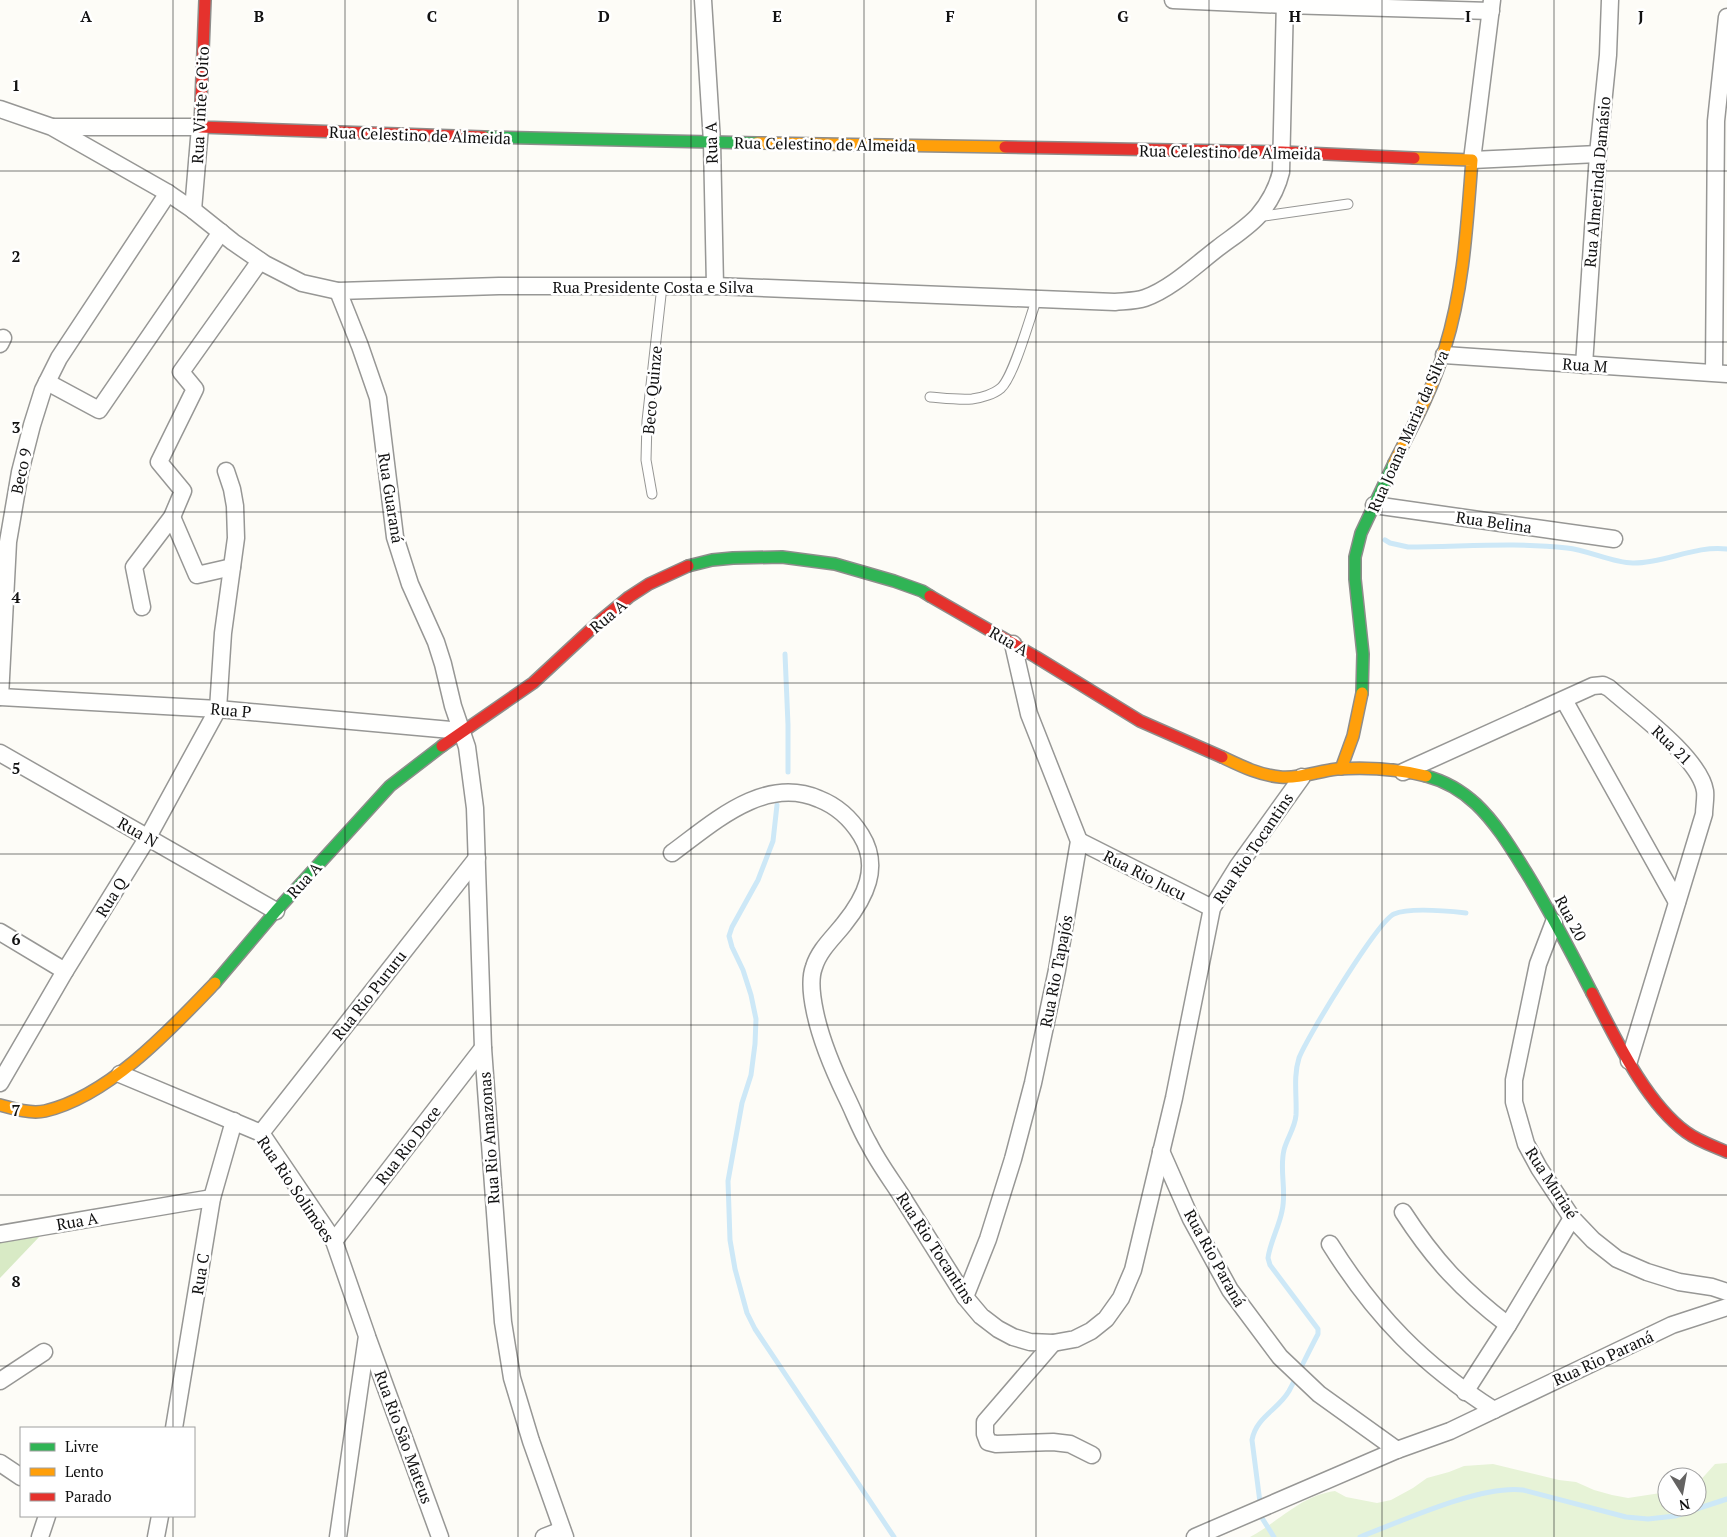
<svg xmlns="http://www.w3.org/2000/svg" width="1727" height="1537" viewBox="0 0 1727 1537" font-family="'PT Serif',serif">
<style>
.green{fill:#e7f3d7}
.forest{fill:#d8eac5}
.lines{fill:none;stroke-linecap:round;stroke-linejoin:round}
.stream{stroke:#cde8f7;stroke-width:5}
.lane-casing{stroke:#979795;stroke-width:11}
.street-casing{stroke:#979795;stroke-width:19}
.fast-casing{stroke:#8e8d8b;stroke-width:14}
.slow-casing{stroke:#8e8d8b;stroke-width:14}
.jam-casing{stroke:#8e8d8b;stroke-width:14}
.lane{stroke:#fffffe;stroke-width:9}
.street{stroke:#fffffe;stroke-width:16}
.fast{stroke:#30b455;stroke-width:11}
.slow{stroke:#ff9f0a;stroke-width:11}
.jam{stroke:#e5322d;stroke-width:11}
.grid{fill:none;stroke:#111;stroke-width:1;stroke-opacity:0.55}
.labels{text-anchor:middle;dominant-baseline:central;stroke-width:5;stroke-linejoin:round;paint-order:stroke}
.street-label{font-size:16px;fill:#111;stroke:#fff}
.grid-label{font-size:16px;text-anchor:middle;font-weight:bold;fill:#111;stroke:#fff;stroke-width:5;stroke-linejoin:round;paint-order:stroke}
</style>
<rect width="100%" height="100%" fill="#fdfcf7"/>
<path class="green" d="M1727,1463V1537H1250C1280,1521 1300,1496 1335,1491L1346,1497L1377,1503L1391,1500L1413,1488L1427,1478L1449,1472L1464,1466L1493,1464L1559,1480L1576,1482L1594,1490L1612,1495L1628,1498L1667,1492V1507H1697V1484L1715,1464Z"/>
<polygon class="forest" points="40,1236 0,1278 0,1242"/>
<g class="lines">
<g class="stream">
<path d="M1385,540L1390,543L1408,547C1461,547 1515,542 1567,548C1588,550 1615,564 1634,563C1665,563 1696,545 1727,549"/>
<polyline points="785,654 788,725 788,772"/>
<polyline points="777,805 773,841 758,880 732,927 729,936 732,947 743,970 751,995 756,1019 755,1044 751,1075 742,1103 728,1181 730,1240 735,1269 747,1313 755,1329 894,1537"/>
<path d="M1274,1537L1262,1518L1252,1440C1256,1417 1278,1410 1289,1391C1299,1372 1308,1353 1318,1334V1329L1270,1265L1268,1258C1270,1242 1279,1227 1282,1211C1287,1191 1279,1170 1284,1150C1287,1138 1295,1128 1296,1115C1297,1096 1293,1077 1299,1058C1307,1037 1378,921 1394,914C1410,907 1448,911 1466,913"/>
<path d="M1360,1537C1402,1521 1480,1485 1523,1490L1626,1517L1648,1519L1675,1516L1727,1499"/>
</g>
<g class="lane-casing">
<g id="lane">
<polyline points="1257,217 1348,204"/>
<path d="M930,397C943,398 958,400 972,399C981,398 994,394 1001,388C1014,376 1030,317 1037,298"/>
<polyline points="652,494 646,460 647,421 662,286"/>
</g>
</g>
<g class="street-casing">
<g id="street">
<polyline points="703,0 712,142 715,286"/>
<polyline points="1173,0 1285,5 1491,11"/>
<polyline points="1492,0 1472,160 1598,154"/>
<path d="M0,109L52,127L168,193L193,210L233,242L265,264L302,283L338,291L499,286H715L1115,302C1125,301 1136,301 1145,298C1171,289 1197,264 1218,248C1231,238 1247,228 1258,216C1269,203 1277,189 1281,172L1285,0"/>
<polyline points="54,127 200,127 193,210"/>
<polyline points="338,291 360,346 378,398 395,537 410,584 436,642 443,664 453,706 467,747 475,808 483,1048 503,1322 512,1378 531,1441 565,1537"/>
<polyline points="0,344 3,338"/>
<polyline points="1444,355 1727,374"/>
<polyline points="1584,365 1598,154 1608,55 1610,0"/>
<polyline points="1714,372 1716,121 1727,17"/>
<polyline points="47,382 99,410 221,232"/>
<polyline points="1374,505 1614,539"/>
<polyline points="172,517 197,575 232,567"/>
<polyline points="142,607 134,567 172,517 183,491 159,462 195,389 181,372 260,261"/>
<polyline points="0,697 8,542 20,472 32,425 43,390 59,358 168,193"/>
<polyline points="0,697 218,709 462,731"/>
<polyline points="1564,700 1677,902"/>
<polyline points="0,753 276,911"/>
<path d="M1403,772L1593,686L1603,685L1609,688C1635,711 1700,758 1705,791C1706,798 1704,807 1704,814L1629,1061"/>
<polyline points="1079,841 1212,908"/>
<path d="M672,853C713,823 764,775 819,799C837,806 851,819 861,835C881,867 865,898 844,924C834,937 819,950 814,967C809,980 812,998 815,1012C821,1041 833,1069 846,1096C854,1112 860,1129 869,1144C878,1162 890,1178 901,1195C922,1229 944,1263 965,1297L981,1316L998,1329L1013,1337L1030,1342L1053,1343L1075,1339L1091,1331L1106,1319L1121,1298L1133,1270L1174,1098L1212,908L1238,866L1302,777"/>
<polyline points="1554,922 1538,964 1514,1080 1514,1102 1526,1144 1539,1168 1572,1218 1593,1240 1617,1259 1647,1272 1679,1282 1712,1287 1727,1292"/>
<polyline points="0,932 65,971"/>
<polyline points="120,1074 261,1133 334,1241 367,1336 338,1537"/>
<polyline points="0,1083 65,971 148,837 218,709 223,633 236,538 235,506 232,489 226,471"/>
<polyline points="261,1133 477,858"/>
<polyline points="1161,1151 1191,1219 1230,1290 1280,1357 1319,1394 1397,1450"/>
<path d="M1403,1212C1434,1260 1462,1290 1508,1325"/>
<polyline points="0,1234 212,1198"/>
<polyline points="334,1241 483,1048"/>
<path d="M1330,1244C1375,1316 1423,1365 1494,1410"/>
<polyline points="965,1297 988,1239 1013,1159 1033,1083 1057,970 1079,841 1029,714 1013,644"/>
<polyline points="368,1339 440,1537"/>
<polyline points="1053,1343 985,1422 985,1434 988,1442 996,1444 1053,1442 1070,1444 1092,1455"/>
<polyline points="0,1381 44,1352"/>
<polyline points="1465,1392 1508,1325 1572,1218"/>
<polyline points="174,1428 212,1198 234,1121"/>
<polyline points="0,1463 21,1477"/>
<polyline points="40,1537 47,1516"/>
<polyline points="156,1537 160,1516"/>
<polyline points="544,1537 562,1530"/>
<polyline points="1195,1537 1397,1450 1450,1431 1672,1325 1727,1307"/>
</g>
</g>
<g class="fast-casing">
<g id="fast">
<polyline points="484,137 757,143"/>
<polyline points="688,566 712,560 733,558 782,557 835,564 894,581 922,591 930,596"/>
<polyline points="1362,693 1363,654 1355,579 1355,557 1361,533 1394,463"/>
<path d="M1426,776C1445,781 1462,791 1476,804C1496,823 1511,848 1526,872C1550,911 1571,952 1592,993"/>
<polyline points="215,983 276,911 390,786 442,746"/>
</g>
</g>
<g class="slow-casing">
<g id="slow">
<polyline points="757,143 1005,147"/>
<path d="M1394,463C1413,426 1433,389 1445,348C1464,287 1467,223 1472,160L1414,158"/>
<path d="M1222,757C1241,766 1259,775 1280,777C1300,779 1318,771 1337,769C1367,767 1398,769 1426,776"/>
<polyline points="1341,769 1353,736 1362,693"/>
<path d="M0,1105C14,1109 31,1114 45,1111C109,1096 171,1029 215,983"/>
</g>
</g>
<g class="jam-casing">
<g id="jam">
<polyline points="205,0 200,127 484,137"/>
<polyline points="1005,147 1282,152 1414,158"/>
<polyline points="930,596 1036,657 1140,721 1222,757"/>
<polyline points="442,746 533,683 600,621 629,597 649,584 688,566"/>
<path d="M1592,993C1615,1037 1645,1102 1686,1132C1698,1141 1713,1146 1727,1152"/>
</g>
</g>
<use href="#lane" class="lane"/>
<use href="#street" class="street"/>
<use href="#fast" class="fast"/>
<use href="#slow" class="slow"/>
<use href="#jam" class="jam"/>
</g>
<path class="grid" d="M173,0V1428M345,0V1537M518,0V1537M691,0V1537M864,0V1537M1036,0V1537M1209,0V1537M1382,0V1537M1554,0V1537M0,171H1727M0,342H1727M0,512H1727M0,683H1727M0,854H1727M0,1025H1727M0,1195H1727M0,1366H1727M173,1516V1537"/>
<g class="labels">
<g class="street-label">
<text transform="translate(200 105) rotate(-87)">Rua Vinte e Oito</text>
<text transform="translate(420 135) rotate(2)">Rua Celestino de Almeida</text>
<text transform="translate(711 143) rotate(-92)">Rua A</text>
<text transform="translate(825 144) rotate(1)">Rua Celestino de Almeida</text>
<text transform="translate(1230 152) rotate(1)">Rua Celestino de Almeida</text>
<text transform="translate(1597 182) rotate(-85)">Rua Almerinda Damásio</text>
<text x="653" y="287">Rua Presidente Costa e Silva</text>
<text transform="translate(1585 365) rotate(4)">Rua M</text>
<text transform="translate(652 390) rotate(-85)">Beco Quinze</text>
<text transform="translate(1408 431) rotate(-66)">Rua Joana Maria da Silva</text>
<text transform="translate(21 471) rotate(-78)">Beco 9</text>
<text transform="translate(391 498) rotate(81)">Rua Guaraná</text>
<text transform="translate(1494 522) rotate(8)">Rua Belina</text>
<text transform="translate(608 616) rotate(-40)">Rua A</text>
<text transform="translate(1009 641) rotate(30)">Rua A</text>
<text transform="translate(231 710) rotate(5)">Rua P</text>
<text transform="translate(1672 745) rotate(44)">Rua 21</text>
<text transform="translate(138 832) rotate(30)">Rua N</text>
<text transform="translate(1253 848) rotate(-56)">Rua Rio Tocantins</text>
<text transform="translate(1145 875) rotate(27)">Rua Rio Jucu</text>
<text transform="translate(304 880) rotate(-48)">Rua A</text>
<text transform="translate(111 897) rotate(-58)">Rua Q</text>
<text transform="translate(1571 918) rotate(62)">Rua 20</text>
<text transform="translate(1056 971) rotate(-79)">Rua Rio Tapajós</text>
<text transform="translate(369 995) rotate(-52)">Rua Rio Pururu</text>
<text transform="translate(489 1138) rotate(-94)">Rua Rio Amazonas</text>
<text transform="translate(408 1145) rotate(-52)">Rua Rio Doce</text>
<text transform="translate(1552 1183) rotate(57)">Rua Muriaé</text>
<text transform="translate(296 1189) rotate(56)">Rua Rio Solimões</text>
<text transform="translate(77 1221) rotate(-10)">Rua A</text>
<text transform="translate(936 1248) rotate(57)">Rua Rio Tocantins</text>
<text transform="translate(1215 1258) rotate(61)">Rua Rio Paraná</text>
<text transform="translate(200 1274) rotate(-81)">Rua C</text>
<text transform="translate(1603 1358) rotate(-25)">Rua Rio Paraná</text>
<text transform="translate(404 1437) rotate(70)">Rua Rio São Mateus</text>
</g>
</g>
<g class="grid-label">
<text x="86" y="22">A</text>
<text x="259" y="22">B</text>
<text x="432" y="22">C</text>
<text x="604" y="22">D</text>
<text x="777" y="22">E</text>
<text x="950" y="22">F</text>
<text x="1123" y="22">G</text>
<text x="1295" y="22">H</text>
<text x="1468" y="22">I</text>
<text x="1641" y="22">J</text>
<text x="16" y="91">1</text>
<text x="16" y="262">2</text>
<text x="16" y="433">3</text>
<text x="16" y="603">4</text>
<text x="16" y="774">5</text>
<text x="16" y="945">6</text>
<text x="16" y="1116">7</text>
<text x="16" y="1287">8</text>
</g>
<rect x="20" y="1427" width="175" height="90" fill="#ffffff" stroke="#a0a0a0"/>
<rect x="30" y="1443" width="25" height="8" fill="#30b455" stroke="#a0a0a0"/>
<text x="65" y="1452" font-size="15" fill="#111111">Livre</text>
<rect x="30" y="1468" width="25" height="8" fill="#ff9f0a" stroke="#a0a0a0"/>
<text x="65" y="1477" font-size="15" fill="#111111">Lento</text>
<rect x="30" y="1493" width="25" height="8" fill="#e5322d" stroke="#a0a0a0"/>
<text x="65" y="1502" font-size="15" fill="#111111">Parado</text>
<g transform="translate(1682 1492) rotate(169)"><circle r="24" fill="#ffffff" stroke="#a0a0a0"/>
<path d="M0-4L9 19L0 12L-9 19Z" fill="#646362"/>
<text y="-8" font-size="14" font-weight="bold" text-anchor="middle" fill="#111111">N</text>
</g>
</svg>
